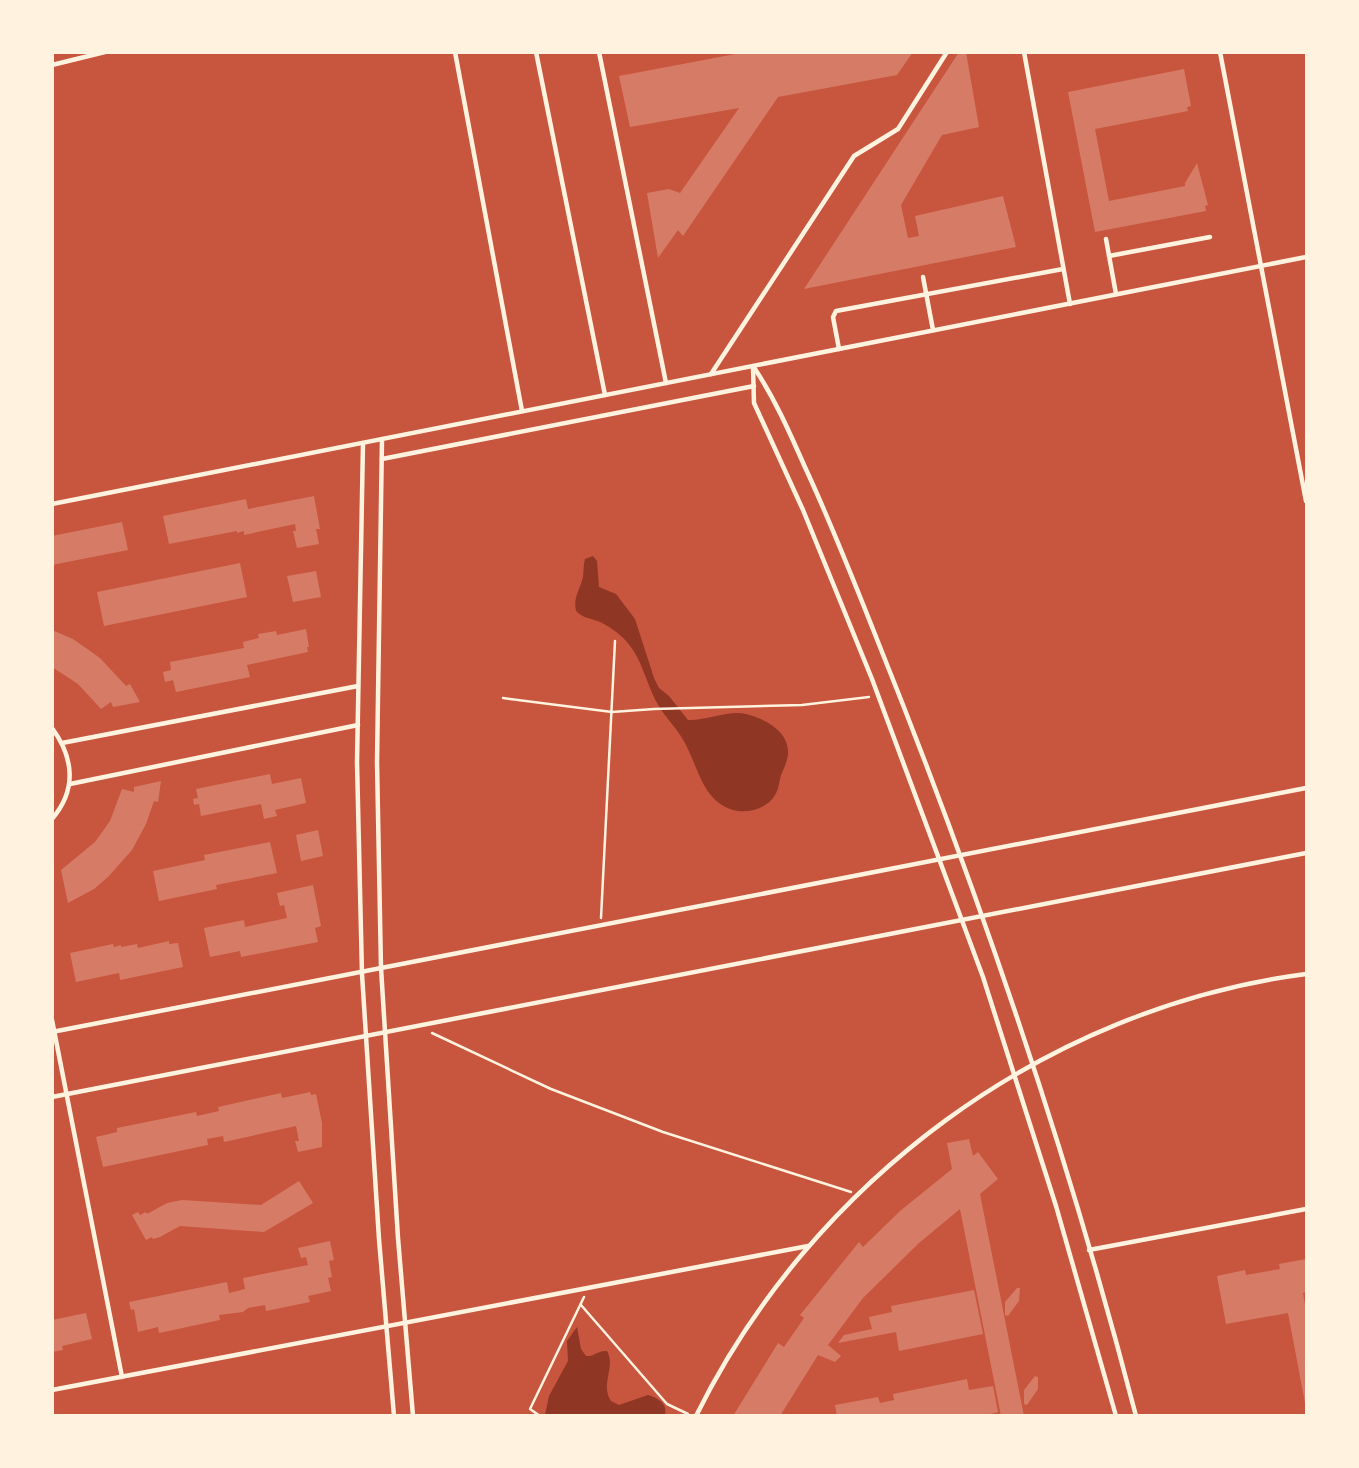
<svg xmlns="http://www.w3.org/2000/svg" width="1359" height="1468" viewBox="0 0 1359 1468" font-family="'Times New Roman',serif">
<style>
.water{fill:#8f3625}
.building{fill:#d67c66}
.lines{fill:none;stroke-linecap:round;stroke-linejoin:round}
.path{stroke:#fff3e0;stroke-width:2.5}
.service{stroke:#fff3e0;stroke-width:4.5}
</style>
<rect width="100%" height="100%" fill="#c8553d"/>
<g class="water">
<path d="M593,556L597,561L599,587L616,594L635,619L654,678L659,688L669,696L688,720C706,721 729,710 746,714C765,719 790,731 788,755C787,762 784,768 781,775C779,782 779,789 775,795C767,809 747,814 733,810C704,801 699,771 687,747C680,731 666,719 657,703C646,683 642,658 626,641C620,634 609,626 600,622C591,618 584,619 576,611C573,597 580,590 583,577C584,571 583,565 585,559Z"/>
<path d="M577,1327L581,1349L586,1356C594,1357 598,1350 607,1351C616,1367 600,1384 611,1401L619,1405L648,1395C658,1398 668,1404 665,1415H545L549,1396L568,1361L567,1341Z"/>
</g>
<g class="building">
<polygon points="746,52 913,52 897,75 778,97 683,236 678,230 658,258 647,193 669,189 680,193 739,108 630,127 619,76"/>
<polygon points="959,52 966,52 979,127 942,135 901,205 908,238 919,236 915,216 1003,196 1016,247 804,289"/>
<polygon points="1184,69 1191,106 1187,107 1188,111 1095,129 1109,201 1185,186 1185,183 1197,163 1208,205 1205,206 1206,211 1095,232 1068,92"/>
<polygon points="314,496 320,529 316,529 319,544 297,548 293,531 296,531 295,524 244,535 244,531 237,533 237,531 169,544 163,516 246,499 248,509"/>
<polygon points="122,522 128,550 52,565 52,536"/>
<polygon points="240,563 247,597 104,626 97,592"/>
<polygon points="316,571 321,597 293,602 287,576"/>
<polygon points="306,629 309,647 307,647 308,652 247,665 250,677 176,692 173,680 165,682 163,672 171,670 170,662 244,648 243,642 259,638 258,634 276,631 277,635"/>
<polygon points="52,630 73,639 100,658 126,686 130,684 140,702 113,707 111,702 101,709 78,684 52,667"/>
<polygon points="270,774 272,784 301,778 306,803 275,810 277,816 264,819 261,804 201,816 199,804 194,805 193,799 198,798 196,789"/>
<polygon points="161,781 158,802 154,801 146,824 132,850 108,877 94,889 68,903 61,870 95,842 110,821 122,789 134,792 134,787"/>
<polygon points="318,830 323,856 301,861 296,835"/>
<polygon points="270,842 277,873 216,885 217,889 159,901 153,871 205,860 204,855"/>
<polygon points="313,885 321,926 315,928 318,942 241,957 240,951 210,957 204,928 244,920 245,927 287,918 284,905 280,906 277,893"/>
<polygon points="169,941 169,944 178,943 183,967 120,980 119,973 76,982 70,953 113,944 114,947 121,945 121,947 137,944 138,948"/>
<polygon points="310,1092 311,1095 316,1094 322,1123 322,1147 298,1152 295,1141 299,1141 296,1126 224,1142 223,1136 207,1139 208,1145 103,1167 96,1137 117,1132 117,1128 196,1112 197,1116 219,1111 218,1107 281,1093 282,1098"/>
<polygon points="969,1139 973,1156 978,1152 998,1179 980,1194 1024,1416 1001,1416 960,1209 919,1243 863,1298 828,1345 841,1356 835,1362 818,1355 780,1416 733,1416 778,1343 784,1347 804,1318 800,1315 859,1242 863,1247 900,1211 952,1169 947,1143"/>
<polygon points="299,1181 313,1203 264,1232 180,1226 160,1237 153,1239 152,1237 146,1240 132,1215 138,1212 140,1215 146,1212 147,1214 167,1203 182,1200 261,1205"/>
<polygon points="330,1241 334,1260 329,1261 332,1277 328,1278 331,1291 308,1296 310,1302 266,1311 265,1305 248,1308 243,1312 219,1315 220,1320 159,1333 158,1327 138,1332 134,1309 131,1310 129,1302 227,1282 229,1293 245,1289 243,1278 308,1265 306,1257 301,1258 298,1248"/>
<polygon points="1306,1259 1306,1292 1303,1293 1306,1310 1305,1403 1288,1313 1226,1324 1217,1276 1245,1270 1246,1275 1280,1269 1279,1264"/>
<polygon points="1017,1288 1020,1288 1019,1301 1008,1316 1005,1315 1005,1302"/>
<polygon points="974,1290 983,1334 899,1351 896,1332 838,1343 844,1335 872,1329 869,1317 892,1312 891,1306"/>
<polygon points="86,1313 92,1339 62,1346 63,1350 52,1352 52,1320"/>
<polygon points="1035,1376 1038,1377 1038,1389 1027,1405 1024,1404 1024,1390"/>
<polygon points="967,1379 969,1390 993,1386 998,1412 983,1416 837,1416 835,1405 878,1397 880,1403 894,1400 893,1394"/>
</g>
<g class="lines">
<g class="path">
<polyline points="503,698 612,712 654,709 802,705 869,697"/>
<polyline points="601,918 615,641"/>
<polyline points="432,1033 551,1089 663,1132 851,1192"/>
<polyline points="581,1305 667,1404 688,1414"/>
<polyline points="540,1416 530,1409 584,1297"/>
</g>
<g class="service">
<polyline points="455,52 522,411"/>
<polyline points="536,52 605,395"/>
<polyline points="599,52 666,383"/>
<polyline points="1024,52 1070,304"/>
<polyline points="1220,52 1306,501"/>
<polyline points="52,65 105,52"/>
<polyline points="1106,239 1116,294"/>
<polyline points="1109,256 1210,237"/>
<polyline points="923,277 933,330"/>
<polyline points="839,349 833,317 836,311 1063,269"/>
<path d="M753,366C774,397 789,431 804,465C832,525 856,586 880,647C981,898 1068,1154 1136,1416"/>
<polyline points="753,367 754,403 803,510 872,679 983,977 1056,1206 1116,1416"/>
<polyline points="711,374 854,156 898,129 947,52"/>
<polyline points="382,439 377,762 381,968 398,1238 413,1416"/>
<polyline points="363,443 357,762 362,974 379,1239 394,1416"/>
<polyline points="382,459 754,386"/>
<polyline points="52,504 1306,257"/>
<path d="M52,728C74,758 77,790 52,819"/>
<polyline points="62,743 358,686"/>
<polyline points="70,784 358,725"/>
<polyline points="52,1020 122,1377"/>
<polyline points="52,1032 1306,788"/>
<polyline points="52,1097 1306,853"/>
<polyline points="1089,1250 1306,1209"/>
<polyline points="52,1390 808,1246"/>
<path d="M696,1416C812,1181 1045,1008 1306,974"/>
</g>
</g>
<rect width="1359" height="1468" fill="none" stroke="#fff3e0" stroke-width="108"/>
</svg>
